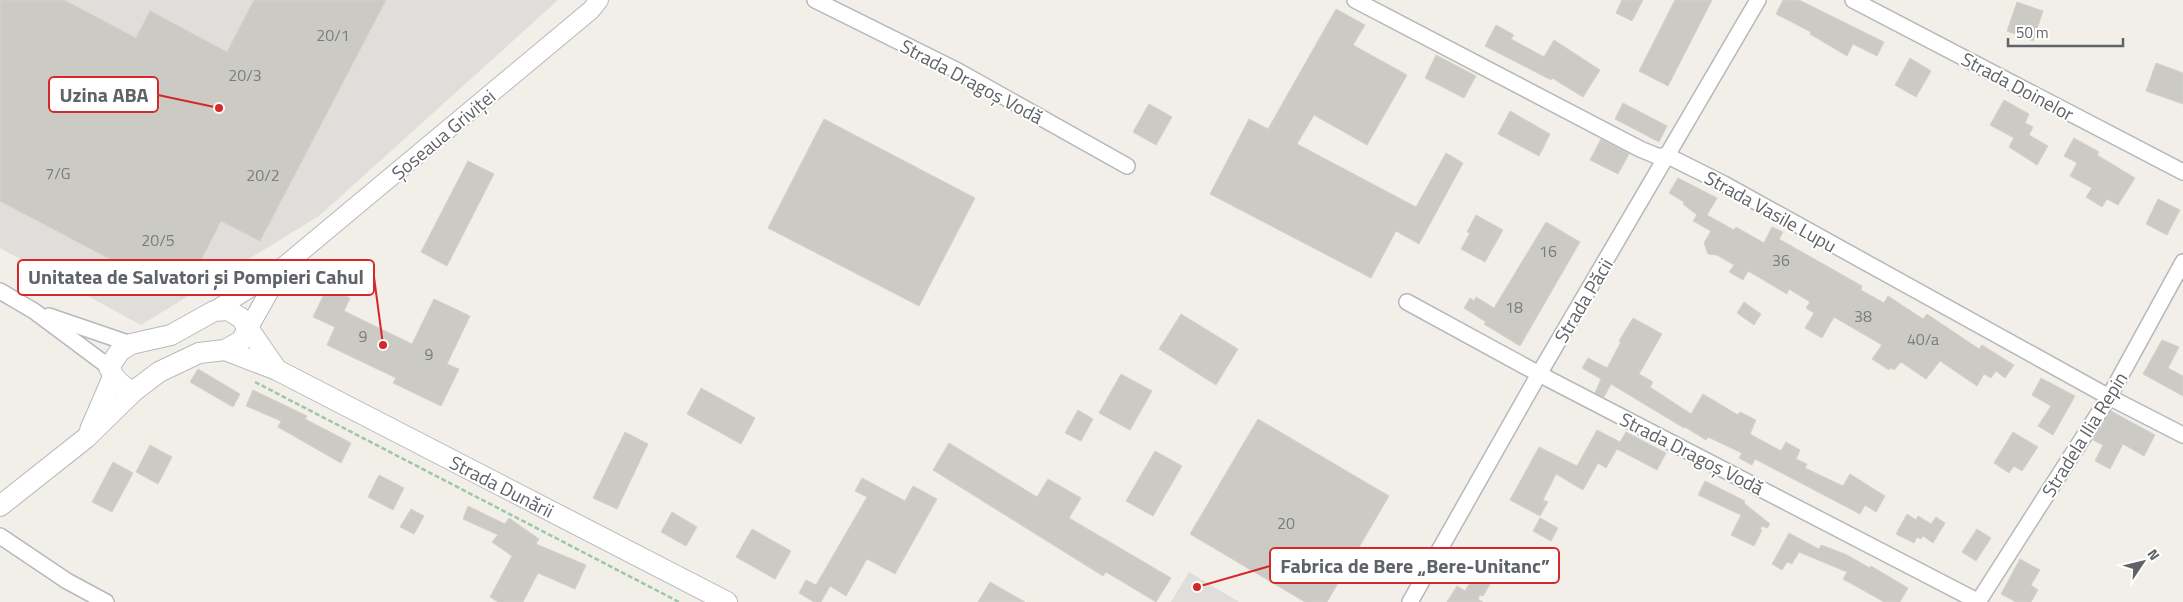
<svg xmlns="http://www.w3.org/2000/svg" width="2183" height="602" viewBox="0 0 2183 602" font-family="'Titillium Web',sans-serif">
<style>
.industrial{fill:#e0deda}
.building{fill:#cccac5;stroke:#d6d1c6}
.lines{fill:none;stroke-linecap:round;stroke-linejoin:round}
.minor-casing{stroke:#b5b8bc;stroke-width:18}
.tertiary-casing{stroke:#b5b8bc;stroke-width:20}
.secondary-casing{stroke:#b6babf;stroke-width:22}
.path{stroke:#9cc7a9;stroke-width:2.5;stroke-dasharray:5 2.5;stroke-linecap:butt}
.minor{stroke:#fff;stroke-width:15}
.tertiary{stroke:#fff;stroke-width:18}
.secondary{stroke:#fff;stroke-width:20}
.labels{text-anchor:middle;dominant-baseline:central;stroke-width:4;stroke-linejoin:round;paint-order:stroke}
.number-label{font-size:16px;fill:#7a7d7f}
.street-label{font-size:19px;fill:#5f6368;stroke:#fff}
.leader{fill:none;stroke:#d62828;stroke-width:2}
.callout-dot{fill:#d62828;stroke:#fff;stroke-width:2}
.callout{fill:#fff;stroke:#d62828;stroke-width:2}
.callout-label{font-size:20px;text-anchor:middle;font-weight:bold;fill:#5f6368}
</style>
<rect width="100%" height="100%" fill="#f1efe8"/>
<g class="industrial">
<polygon points="0,0 558,0 319,216 141,325 0,248"/>
<polygon points="1189,572 1239,602 1171,602"/>
</g>
<g class="building">
<polygon points="0,0 64,0 136,38 150,11 227,52 254,0 386,0 260,241 221,221 182,297 0,201"/>
<polygon points="1622,0 1643,0 1632,21 1616,13"/>
<polygon points="1675,0 1712,0 1668,86 1639,71"/>
<polygon points="1783,0 1799,0 1884,42 1877,56 1853,44 1847,56 1810,34 1811,32 1776,14"/>
<polygon points="2017,2 2043,11 2033,41 2007,31"/>
<polygon points="1336,9 1365,25 1353,45 1407,75 1367,145 1314,115 1297,144 1416,207 1446,153 1463,163 1419,244 1396,231 1371,278 1210,194 1249,119 1268,129"/>
<polygon points="1496,25 1514,35 1511,39 1544,57 1554,40 1600,70 1583,97 1552,78 1551,80 1485,46"/>
<polygon points="1436,55 1476,76 1464,98 1425,78"/>
<polygon points="1910,58 1931,71 1916,97 1895,85"/>
<polygon points="2156,63 2183,73 2183,104 2146,91"/>
<polygon points="2004,100 2029,114 2025,123 2033,127 2029,135 2048,146 2037,165 2009,147 2014,138 1990,125"/>
<polygon points="1623,103 1667,126 1659,142 1615,119"/>
<polygon points="1149,104 1172,117 1156,145 1133,132"/>
<polygon points="1510,111 1550,134 1539,156 1498,134"/>
<polygon points="824,119 975,198 919,306 768,228"/>
<polygon points="2074,138 2099,152 2097,155 2135,178 2118,205 2107,199 2102,207 2086,197 2092,188 2070,176 2077,163 2064,156"/>
<polygon points="1601,139 1629,154 1618,174 1590,160"/>
<polygon points="468,161 494,174 447,266 421,252"/>
<polygon points="1678,178 1717,198 1707,215 1734,230 1736,227 1764,243 1772,227 1783,232 1779,239 1862,286 1861,290 1884,303 1888,296 1923,319 1927,314 1979,349 1982,345 2014,365 2005,378 1996,371 1991,378 1984,374 1977,386 1940,361 1926,379 1901,362 1894,370 1891,368 1889,370 1872,359 1882,345 1834,317 1822,338 1805,328 1814,313 1806,308 1810,302 1789,289 1787,294 1748,271 1743,280 1729,272 1734,265 1717,255 1708,254 1704,243 1711,231 1693,221 1697,215 1683,204 1684,202 1669,193"/>
<polygon points="2158,199 2180,210 2167,235 2146,224"/>
<polygon points="1476,215 1503,230 1485,262 1461,249 1470,233 1467,232"/>
<polygon points="1546,222 1580,242 1520,346 1484,324 1486,322 1464,308 1470,298 1474,301 1476,297 1494,308"/>
<polygon points="327,288 350,298 344,311 412,344 434,299 470,316 447,364 459,369 441,406 393,383 396,378 327,345 335,327 313,317"/>
<polygon points="1744,302 1761,314 1754,325 1737,313"/>
<polygon points="1181,314 1238,349 1216,385 1159,349"/>
<polygon points="1633,318 1662,334 1639,374 1653,382 1650,387 1691,414 1703,394 1738,415 1740,412 1756,420 1750,434 1781,451 1786,442 1800,450 1796,459 1807,464 1805,468 1843,486 1850,474 1885,496 1876,512 1865,505 1860,514 1755,459 1752,465 1739,458 1742,453 1708,437 1706,440 1685,427 1684,428 1611,384 1604,397 1595,393 1601,379 1582,368 1588,358 1607,368 1621,342 1619,341"/>
<polygon points="2162,340 2179,347 2168,368 2183,376 2183,396 2143,374"/>
<polygon points="198,369 240,394 233,407 190,382"/>
<polygon points="1121,374 1152,391 1130,430 1099,413"/>
<polygon points="2041,378 2075,396 2053,435 2038,426 2051,406 2032,395"/>
<polygon points="701,388 755,418 741,444 687,414"/>
<polygon points="253,390 307,416 305,419 351,443 341,463 278,427 281,421 246,406"/>
<polygon points="1078,410 1093,419 1081,441 1065,433"/>
<polygon points="2111,411 2155,435 2144,456 2123,444 2110,469 2095,461 2103,445 2093,440"/>
<polygon points="1258,419 1389,496 1327,602 1305,602 1190,534"/>
<polygon points="1597,430 1620,442 1626,432 1666,453 1657,470 1617,449 1606,468 1598,463 1583,490 1556,474 1543,500 1548,502 1540,516 1510,500 1539,447 1577,466"/>
<polygon points="625,432 648,444 617,509 593,498"/>
<polygon points="2013,432 2038,447 2022,471 2014,466 2009,473 1994,463"/>
<polygon points="949,443 1037,497 1048,479 1081,498 1069,518 1171,578 1156,602 1106,572 1103,576 933,470"/>
<polygon points="150,445 172,457 158,484 136,472"/>
<polygon points="1155,451 1182,466 1153,516 1126,501"/>
<polygon points="113,462 133,473 112,512 92,502"/>
<polygon points="379,475 404,488 393,510 368,497"/>
<polygon points="862,478 905,501 913,486 937,499 895,574 867,559 846,596 830,586 821,602 814,602 799,593 806,580 816,585 867,497 855,491"/>
<polygon points="1705,481 1745,501 1744,503 1770,524 1767,528 1762,526 1760,529 1762,530 1754,546 1731,535 1741,515 1698,495"/>
<polygon points="468,506 505,524 509,518 539,539 536,544 586,565 575,589 538,573 523,602 498,602 490,597 512,556 492,542 498,535 463,519"/>
<polygon points="411,509 424,516 414,534 400,527"/>
<polygon points="672,512 697,527 686,546 661,532"/>
<polygon points="1907,514 1916,520 1918,516 1931,524 1936,517 1945,523 1933,543 1923,536 1921,539 1917,537 1914,543 1896,534"/>
<polygon points="1540,518 1558,528 1551,541 1533,531"/>
<polygon points="752,529 791,551 775,579 736,557"/>
<polygon points="1977,529 1991,538 1976,561 1962,552"/>
<polygon points="1789,533 1819,549 1821,545 1845,554 1870,568 1871,566 1908,588 1900,602 1884,602 1843,579 1847,572 1799,552 1792,564 1787,562 1782,570 1772,564"/>
<polygon points="2020,559 2040,570 2031,585 2038,590 2031,602 2016,602 2001,594"/>
<polygon points="1482,563 1497,572 1483,596 1480,595 1478,599 1483,602 1447,602 1457,586 1465,591"/>
<polygon points="990,582 1025,602 978,602"/>
</g>
<g class="lines">
<g class="minor-casing">
<g id="minor">
<polyline points="815,0 958,71 1127,166"/>
<polyline points="1355,0 1640,149 1657,156 1668,156 1724,184 2109,397 2183,435"/>
<polyline points="1853,0 2183,172"/>
<polyline points="0,291 34,311 109,367"/>
<polyline points="1407,302 1539,374 1979,602"/>
<polyline points="49,316 131,344"/>
<polyline points="0,536 67,581 106,602"/>
<polyline points="1410,602 1539,374 1758,0"/>
<polyline points="1978,602 2109,397 2183,262"/>
</g>
</g>
<g class="tertiary-casing">
<g id="tertiary">
<polyline points="214,311 284,266 591,10 599,0"/>
<polyline points="248,329 282,269"/>
</g>
</g>
<g class="secondary-casing">
<g id="secondary">
<polyline points="225,350 277,370 727,602"/>
<path d="M134,391C121,387 114,379 109,367L120,351L131,344L171,335L214,311L228,310L241,318L277,370"/>
<polyline points="90,430 113,377"/>
<polyline points="0,506 86,438 134,391 159,372 199,353 225,350 241,341 248,329"/>
</g>
</g>
<polyline class="path" points="255,382 679,602"/>
<use href="#minor" class="minor"/>
<use href="#tertiary" class="tertiary"/>
<use href="#secondary" class="secondary"/>
</g>
<g class="labels">
<g class="number-label">
<text x="333" y="35">20/1</text>
<text x="245" y="75">20/3</text>
<text x="58" y="173">7/G</text>
<text x="263" y="175">20/2</text>
<text x="158" y="240">20/5</text>
<text x="1548" y="251">16</text>
<text x="1781" y="260">36</text>
<text x="1514" y="307">18</text>
<text x="1863" y="316">38</text>
<text x="363" y="336">9</text>
<text x="1923" y="339">40/a</text>
<text x="429" y="354">9</text>
<text x="1286" y="523">20</text>
</g>
<g class="street-label">
<text transform="translate(972 81) rotate(28)">Strada Dragoș Vodă</text>
<text transform="translate(2018 86) rotate(28)">Strada Doinelor</text>
<text transform="translate(443 134) rotate(-40)">Șoseaua Griviţei</text>
<text transform="translate(1771 211) rotate(29)">Strada Vasile Lupu</text>
<text transform="translate(1583 300) rotate(-59)">Strada Păcii</text>
<text transform="translate(2084 434) rotate(-58)">Stradela Ilia Repin</text>
<text transform="translate(1692 453) rotate(27)">Strada Dragoș Vodă</text>
<text transform="translate(502 486) rotate(27)">Strada Dunării</text>
</g>
</g>
<path class="leader" d="M219 108L158 95M383 345L374 277M1197 587L1270 566"/>
<g class="callout-dot">
<circle cx="219" cy="108" r="5"/>
<circle cx="383" cy="345" r="5"/>
<circle cx="1197" cy="587" r="5"/>
</g>
<g class="callout">
<rect x="49" y="77" width="109" height="35" rx="5"/>
<rect x="18" y="260" width="356" height="35" rx="5"/>
<rect x="1270" y="548" width="289" height="35" rx="5"/>
</g>
<g class="callout-label">
<text x="104" y="102">Uzina ABA</text>
<text x="196" y="284">Unitatea de Salvatori și Pompieri Cahul</text>
<text x="1415" y="573">Fabrica de Bere „Bere-Unitanc”</text>
</g>
<g transform="translate(2143 562) rotate(55)" stroke="#ffffff" stroke-width="4" paint-order="stroke">
<path d="M0-4L9 19L0 12L-9 19Z" fill="#5f6368"/>
<text y="-8" font-size="14" font-weight="bold" text-anchor="middle" fill="#5f6368">N</text>
</g>
<path d="M2008 38v8h115v-8" fill="none" stroke="#5f6368" stroke-width="2.5"/>
<text x="2016" y="38" font-size="15" fill="#5f6368" stroke="#ffffff" stroke-width="4" paint-order="stroke">50 m</text>
</svg>
